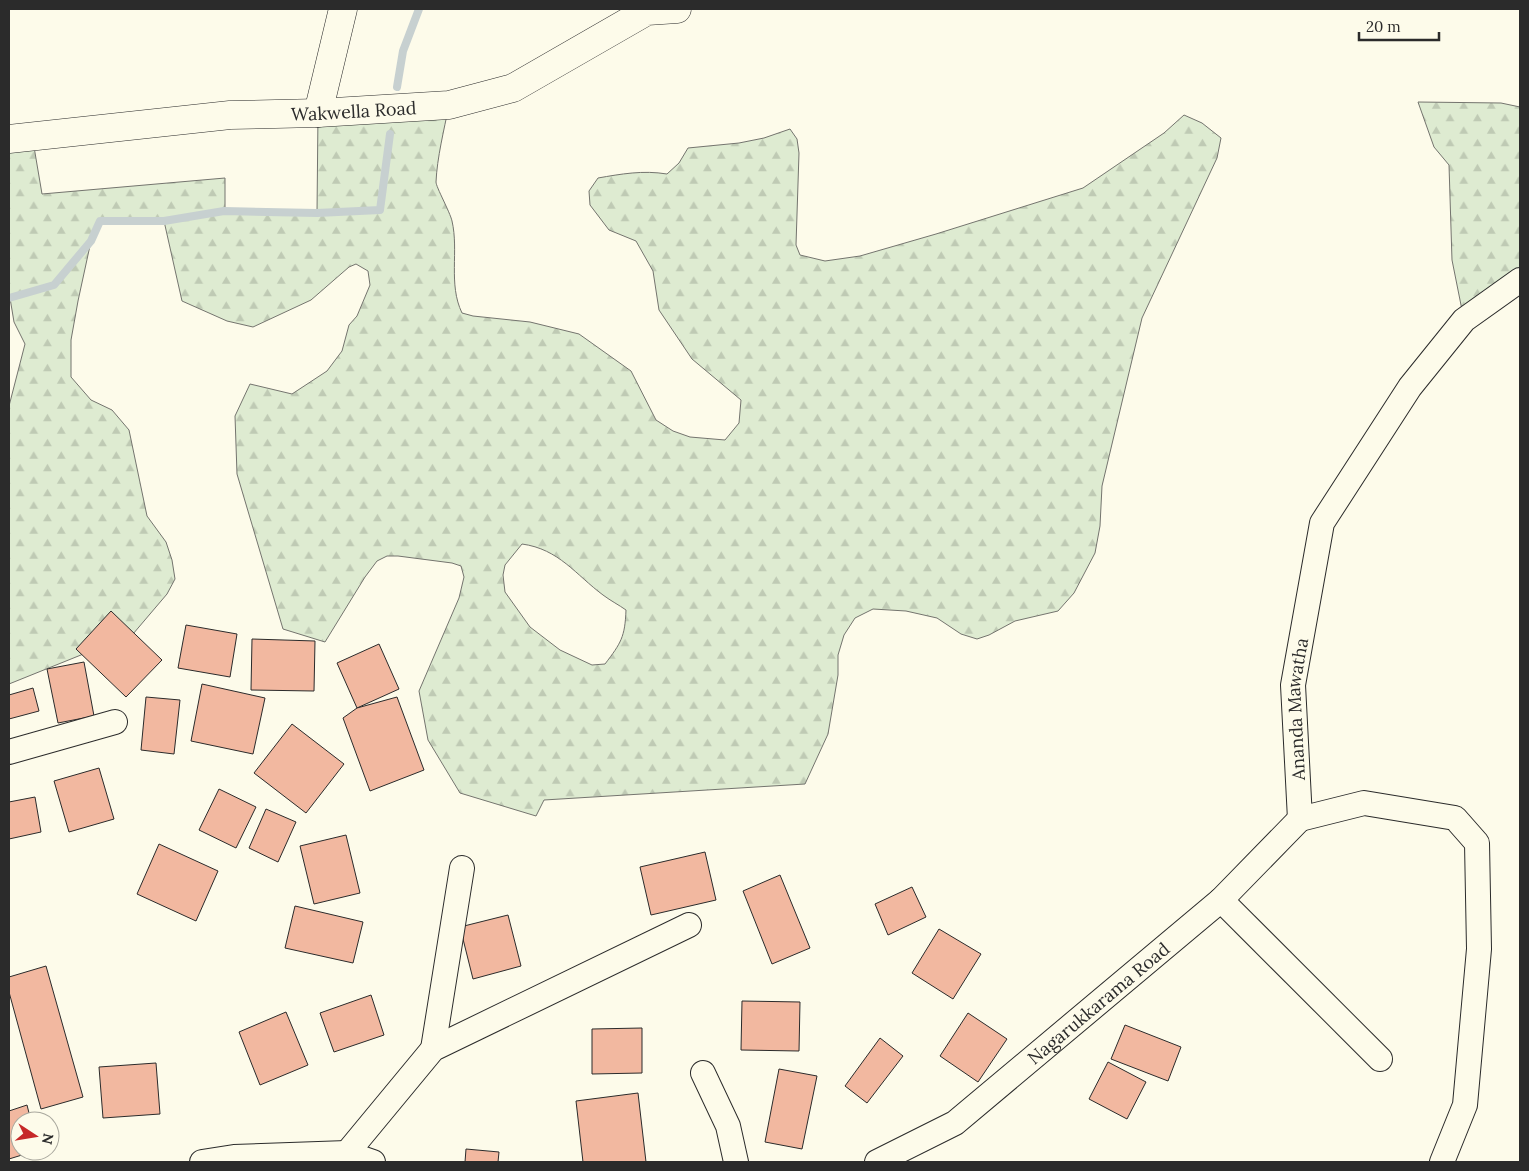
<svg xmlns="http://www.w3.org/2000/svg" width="1529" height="1171" viewBox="0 0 1529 1171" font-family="Lora,serif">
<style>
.forest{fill:url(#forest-firs);stroke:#74746e;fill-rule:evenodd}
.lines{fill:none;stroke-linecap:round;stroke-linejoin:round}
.stream{stroke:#c7d0d0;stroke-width:8}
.building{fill:#f2b8a0;stroke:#2b2b2b}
.minor-casing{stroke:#2b2b2b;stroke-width:26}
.tertiary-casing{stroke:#2b2b2b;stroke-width:29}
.primary-casing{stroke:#2b2b2b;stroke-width:29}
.minor{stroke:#fdfbea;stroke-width:24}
.tertiary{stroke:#fdfbea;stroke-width:28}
.primary{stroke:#fdfbea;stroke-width:28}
.labels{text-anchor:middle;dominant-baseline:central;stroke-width:4;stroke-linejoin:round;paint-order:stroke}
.street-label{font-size:18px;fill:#2b2b2b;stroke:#fdfbea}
</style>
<defs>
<pattern id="forest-firs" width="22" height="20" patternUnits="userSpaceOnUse" patternTransform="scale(1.25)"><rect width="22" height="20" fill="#deebd1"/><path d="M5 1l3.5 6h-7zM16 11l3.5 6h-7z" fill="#bfcab4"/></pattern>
</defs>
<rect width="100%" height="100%" fill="#fdfbea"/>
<g class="forest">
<polygon points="1418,102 1501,103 1520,107 1520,280 1464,320 1452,260 1449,165 1434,147"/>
<path d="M449,105C444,130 437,158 436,182C436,187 450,212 452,221C459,251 448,284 462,313L473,316L530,322L579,334L631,371L656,420L673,431L690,437L725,440L739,423L741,400L692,359L659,310L653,271L636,241L609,230L590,205L589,191L598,178C621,174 643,170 667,174L679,163L688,148L739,143L764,138L790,129L797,139L799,153L796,245L800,255L825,261L860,256L936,234L1083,188L1164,133L1184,115L1202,123L1221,138L1217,158L1142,318L1102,486L1100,526L1095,553L1074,593L1058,611L1015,621L989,635L977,639L961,634L937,618L906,611L873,609L855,618L844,635L838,655V675L828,734L805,784L544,800L536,816L460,793L428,740L419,691L459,598L464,577L461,566L452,563L398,556H387L377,561L365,577L325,642L283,629L237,474L235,416L250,384L292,394L327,371L342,351L349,325L357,316L370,285L368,271L356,264L349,267L311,300L253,327L227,321L182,301L164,221H100L91,241L78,301L71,340V377L91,400L112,410L129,430L147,516L166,542L172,560L175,579L167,594L133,634L9,684V406L25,344L14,322L10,298H9V139L32,135L42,194L225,178V211L317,213L318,113ZM522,544C559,549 576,575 603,595C611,601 619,605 626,610C625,637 621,643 605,664L592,665L560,650L530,627L505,592L503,575L505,565Z"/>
</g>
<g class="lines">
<g class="stream">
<polyline points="397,87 403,51 419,9"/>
<polyline points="9,298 54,285 91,241 100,221 164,221 224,211 317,213 380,210 390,134"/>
</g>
</g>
<g class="building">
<polygon points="111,611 162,660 126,697 76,649"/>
<polygon points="186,625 237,634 230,677 178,668"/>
<polygon points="252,639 315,641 314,691 251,690"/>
<polygon points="379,644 399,689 357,708 337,663"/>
<polygon points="84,662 94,716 58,723 47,669"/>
<polygon points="202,684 265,698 253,754 191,741"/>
<polygon points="33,688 39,711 9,719 9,695"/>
<polygon points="146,697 180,700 174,754 141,750"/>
<polygon points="397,697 424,770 370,791 343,718 357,708"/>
<polygon points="292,724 344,764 306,813 254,773"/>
<polygon points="99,768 114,819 69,832 54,781"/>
<polygon points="219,789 256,807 236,848 199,830"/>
<polygon points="35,797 41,832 9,839 9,802"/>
<polygon points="266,809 296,822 278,862 249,848"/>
<polygon points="346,835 360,893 314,904 300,846"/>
<polygon points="159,844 218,871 196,921 137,894"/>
<polygon points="705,852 716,900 651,915 640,867"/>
<polygon points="780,875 810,948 772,964 743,891"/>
<polygon points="912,887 926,917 888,935 875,904"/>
<polygon points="295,906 363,922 353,963 285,948"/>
<polygon points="508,915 521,966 473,979 460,927"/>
<polygon points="939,929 981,954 953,999 912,973"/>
<polygon points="46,966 83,1097 41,1109 9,992 9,977"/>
<polygon points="371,995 384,1035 334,1052 320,1013"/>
<polygon points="742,1001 800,1002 799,1051 741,1050"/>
<polygon points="286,1012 308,1065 260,1085 239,1032"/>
<polygon points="968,1013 1007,1039 978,1082 940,1056"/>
<polygon points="1125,1025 1181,1047 1168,1081 1111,1059"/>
<polygon points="642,1028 642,1073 592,1074 592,1029"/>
<polygon points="880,1038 903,1056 867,1103 845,1086"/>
<polygon points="1108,1062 1146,1082 1127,1119 1089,1099"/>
<polygon points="156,1063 160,1114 103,1118 99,1067"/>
<polygon points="779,1069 817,1076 802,1149 765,1142"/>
<polygon points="638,1093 646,1162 583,1162 576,1101"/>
<polygon points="27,1105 31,1121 20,1121 20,1151 35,1151 9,1159 9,1111"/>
<polygon points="466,1149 499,1152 498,1162 465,1162"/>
</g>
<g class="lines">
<g class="minor-casing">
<g id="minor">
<polyline points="9,752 115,722"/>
<polyline points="1221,900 1380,1059"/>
<polyline points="433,1049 462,868"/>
<polyline points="703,1073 728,1126 736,1162"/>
<polyline points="347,1153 433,1049 689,925"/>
<polyline points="202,1162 234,1157 347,1153 373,1162"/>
<path id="s1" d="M877,1162L955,1123L1221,900L1300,819"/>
<path id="s2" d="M1442,1162L1465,1105L1479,949L1477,843L1455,818L1364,803L1300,819L1293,685L1322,523L1410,387L1464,320L1520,280"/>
</g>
</g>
<g class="tertiary-casing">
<polyline id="tertiary" points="318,113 343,9"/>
</g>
<g class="primary-casing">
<g id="primary">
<path id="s3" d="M9,139L230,115L318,113L449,105L513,88L647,11L677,9"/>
</g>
</g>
<use href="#minor" class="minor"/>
<use href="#tertiary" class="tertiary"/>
<use href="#primary" class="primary"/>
</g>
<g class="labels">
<g class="street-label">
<text stroke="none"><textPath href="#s3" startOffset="346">Wakwella Road</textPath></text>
<text stroke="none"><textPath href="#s2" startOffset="626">Ananda Mawatha</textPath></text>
<text stroke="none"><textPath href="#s1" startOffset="274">Nagarukkarama Road</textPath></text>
</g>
</g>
<rect width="1529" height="1171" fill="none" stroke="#2b2b2b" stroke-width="20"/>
<g transform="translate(35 1136) rotate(102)"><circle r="24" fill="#fdfbea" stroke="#a9a89e"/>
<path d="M0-4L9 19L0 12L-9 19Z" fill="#c62828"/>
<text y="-8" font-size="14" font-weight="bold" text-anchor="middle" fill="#2b2b2b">N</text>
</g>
<path d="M1359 32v8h80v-8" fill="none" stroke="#2b2b2b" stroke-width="2.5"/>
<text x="1366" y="32" font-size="15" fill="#2b2b2b" stroke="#fdfbea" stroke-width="4" paint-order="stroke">20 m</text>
</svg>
